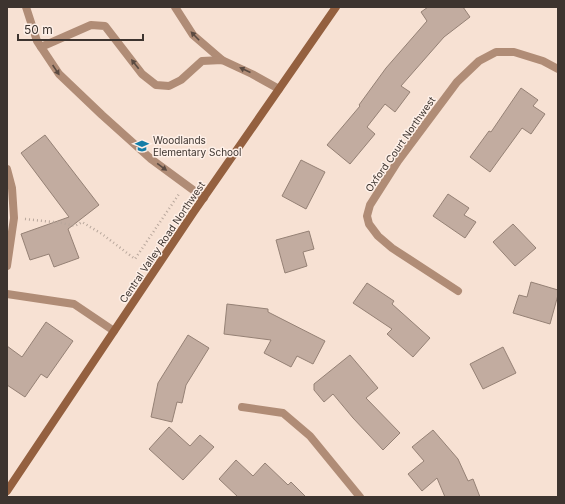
<svg xmlns="http://www.w3.org/2000/svg" width="565" height="504" viewBox="0 0 565 504" font-family="Inter,sans-serif">
<style>
.building{fill:#c2aca0;stroke:#958175}
.lines{fill:none;stroke-linecap:round;stroke-linejoin:round}
.path{stroke:#b8a79c;stroke-width:2.5;stroke-dasharray:1 3;stroke-linecap:butt}
.lane{stroke:#b08c76;stroke-width:8}
.street{stroke:#b08c76;stroke-width:8}
.secondary{stroke:#94603f;stroke-width:8}
.oneway{fill:#5a4a41}
.labels{text-anchor:middle;dominant-baseline:central;stroke-width:3;stroke-linejoin:round;paint-order:stroke}
.poi-label{font-size:10px;fill:#3d342f;stroke:#fef0e8;text-anchor:start}
.street-label{font-size:10px;fill:#3d342f;stroke:#fef0e8}
</style>
<rect width="100%" height="100%" fill="#f7e1d3"/>
<g class="building">
<polygon points="428,7 463,7 470,17 444,37 401,86 410,92 395,112 385,104 367,127 375,134 350,164 327,145 360,106 359,105 386,68 427,21 421,12"/>
<polygon points="521,88 538,100 533,106 545,114 531,134 522,128 490,172 470,157 489,131 491,132"/>
<polygon points="45,135 99,205 68,229 79,258 54,267 49,254 30,260 21,234 69,217 21,153"/>
<polygon points="301,160 325,172 306,209 282,196"/>
<polygon points="448,194 469,208 464,215 476,222 465,238 433,216"/>
<polygon points="513,224 536,248 515,266 493,242"/>
<polygon points="309,231 314,249 303,252 307,266 285,273 276,240"/>
<polygon points="531,282 558,290 558,295 550,324 513,313 519,295 527,297"/>
<polygon points="367,283 394,301 392,304 430,338 413,357 387,334 392,329 353,303"/>
<polygon points="227,304 268,309 268,312 325,341 313,364 297,356 291,367 264,353 271,340 224,334"/>
<polygon points="46,322 73,341 47,378 41,374 25,397 7,385 7,346 22,357"/>
<polygon points="188,335 209,348 186,385 182,403 177,402 172,422 151,417 158,383"/>
<polygon points="503,347 516,373 483,389 470,364"/>
<polygon points="350,355 378,388 366,398 400,433 383,450 353,418 333,394 324,402 314,390 314,384"/>
<polygon points="169,427 190,446 200,435 214,447 183,480 149,449"/>
<polygon points="433,430 458,459 468,481 473,479 480,497 445,497 437,478 422,491 408,474 424,461 412,447"/>
<polygon points="236,460 253,476 265,463 288,485 291,482 306,497 238,497 219,479"/>
</g>
<g class="lines">
<polyline class="path" points="25,219 62,223 75,226 82,222 102,234 135,259 179,194"/>
<g class="lane">
<polyline points="26,7 37,41 41,47"/>
<polyline points="175,7 193,35 222,60"/>
<polyline points="204,198 151,159 102,115 59,74 41,47 91,25 105,26 142,74 156,85 169,86 181,80 202,61 222,60 252,74 279,89"/>
</g>
<g class="street">
<polyline points="7,169 12,188 14,218 7,266"/>
<polyline points="458,291 392,248 378,236 369,224 367,216 370,205 398,161 457,82 479,61 496,52 514,52 543,61 558,69"/>
<polyline points="7,294 74,304 114,331"/>
<polyline points="242,407 283,413 310,436 360,497"/>
</g>
<polyline class="secondary" points="7,491 193,213 336,7"/>
</g>
<defs><path id="oneway-solid" d="M-6-.8H1V-3.2L6.5 0L1 3.2V.8H-6Z"/></defs>
<g class="oneway">
<use href="#oneway-solid" transform="translate(195 36) rotate(-134)"/>
<use href="#oneway-solid" transform="translate(135 64) rotate(-128)"/>
<use href="#oneway-solid" transform="translate(56 70) rotate(56)"/>
<use href="#oneway-solid" transform="translate(245 70) rotate(-156)"/>
<use href="#oneway-solid" transform="translate(162 167) rotate(36)"/>
</g>
<defs>
<g id="school-bare" transform="scale(1.08)"><path d="M0-5L7-2L0 1L-7-2ZM-4 1L0 2.5L4 1V4Q0 6-4 4Z" fill="#147da7" stroke="#fef0e8" stroke-width="2.5" paint-order="stroke"/></g>
</defs>
<g fill-rule="evenodd">
<use href="#school-bare" x="142" y="146"/>
</g>
<g class="labels">
<g class="poi-label">
<text x="153" y="140">Woodlands<tspan x="153" dy="12">Elementary School</tspan></text>
</g>
<g class="street-label">
<text transform="translate(400 144) rotate(-55)">Oxford Court Northwest</text>
<text transform="translate(162 242) rotate(-56)">Central Valley Road Northwest</text>
</g>
</g>
<rect width="565" height="504" fill="none" stroke="#3d342f" stroke-width="16"/>
<path d="M18 34v6h125v-6" fill="none" stroke="#3d342f" stroke-width="2"/>
<text x="24" y="34" font-size="12" fill="#3d342f" stroke="#fef0e8" stroke-width="3" paint-order="stroke">50 m</text>
</svg>
